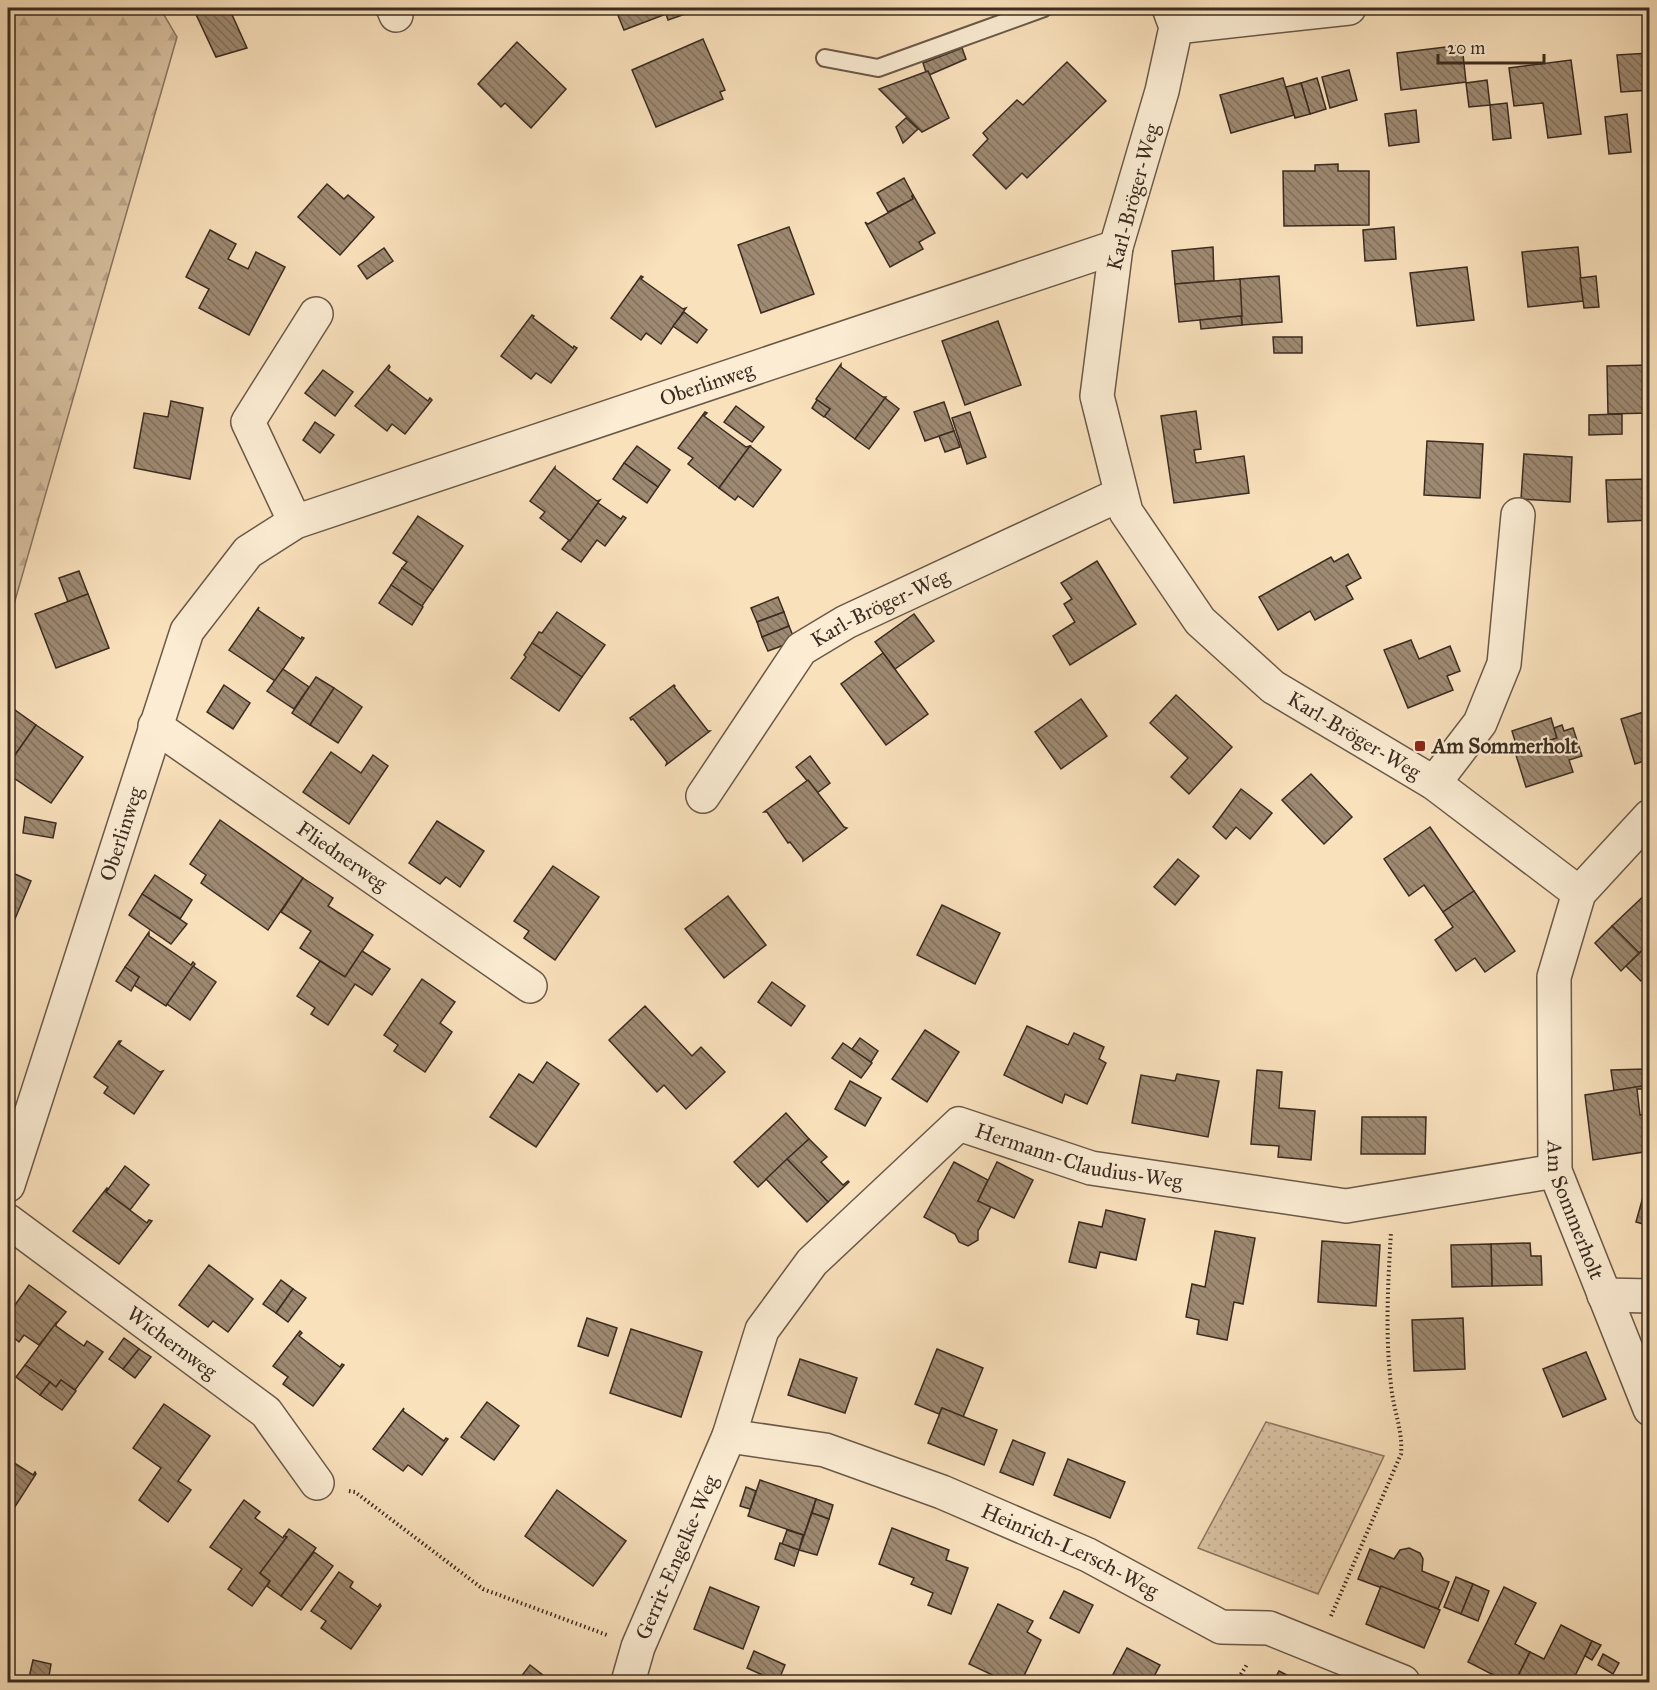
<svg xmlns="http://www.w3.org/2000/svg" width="1657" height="1690" viewBox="0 0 1657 1690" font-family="'IM FELL Great Primer',serif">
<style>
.green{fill:url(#green-dots);stroke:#8a7762;stroke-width:1.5}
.forest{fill:url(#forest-firs);stroke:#8a7762;stroke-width:1.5}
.building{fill:url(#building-back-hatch);stroke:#3b2c21;stroke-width:1.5}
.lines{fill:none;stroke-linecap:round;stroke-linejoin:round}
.service-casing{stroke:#6a5948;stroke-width:20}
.minor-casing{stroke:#6a5948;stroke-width:36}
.path{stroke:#3b2c21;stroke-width:4;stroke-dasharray:1.5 3;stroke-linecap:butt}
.service{stroke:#fbecd3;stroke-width:16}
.minor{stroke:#fbecd3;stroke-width:33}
.poi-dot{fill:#8f2418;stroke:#fbecd3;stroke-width:2}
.labels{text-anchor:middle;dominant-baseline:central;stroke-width:4.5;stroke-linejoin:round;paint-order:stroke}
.street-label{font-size:21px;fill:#3b2c21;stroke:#fbecd3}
.poi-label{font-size:21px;font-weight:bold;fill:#3b2c21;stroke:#fbecd3;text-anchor:start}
</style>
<defs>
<pattern id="green-dots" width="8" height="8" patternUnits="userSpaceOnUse" patternTransform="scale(1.5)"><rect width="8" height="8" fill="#d9c2a2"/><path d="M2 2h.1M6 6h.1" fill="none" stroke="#bba78b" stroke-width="1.8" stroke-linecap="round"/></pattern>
<pattern id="forest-firs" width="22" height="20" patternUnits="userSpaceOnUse" patternTransform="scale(1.5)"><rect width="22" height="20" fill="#d9c2a2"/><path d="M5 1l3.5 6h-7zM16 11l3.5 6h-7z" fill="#bba78b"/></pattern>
<pattern id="building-back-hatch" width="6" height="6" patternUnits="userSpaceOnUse" patternTransform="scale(1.5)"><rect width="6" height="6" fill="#9e8a72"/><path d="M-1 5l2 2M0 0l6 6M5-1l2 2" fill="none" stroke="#82715d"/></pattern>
</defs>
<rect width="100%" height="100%" fill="#f9e1bc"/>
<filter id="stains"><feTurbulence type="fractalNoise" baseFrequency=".00333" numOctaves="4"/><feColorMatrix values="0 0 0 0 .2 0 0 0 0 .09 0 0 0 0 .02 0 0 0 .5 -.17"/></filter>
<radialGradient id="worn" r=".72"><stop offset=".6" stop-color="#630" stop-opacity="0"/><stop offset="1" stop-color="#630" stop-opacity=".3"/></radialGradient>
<polygon class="green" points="1266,1422 1384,1456 1318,1594 1198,1548"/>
<polygon class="forest" points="8,8 160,8 177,37 8,625"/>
<g class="building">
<polygon points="193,8 229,8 247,48 216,57"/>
<polygon points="303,8 321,8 306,14"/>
<polygon points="615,8 686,8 688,13 668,20 666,14 624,30"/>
<polygon points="703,39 725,90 720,92 723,99 656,127 632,70"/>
<polygon points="517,42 566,89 531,128 505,103 501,107 478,84"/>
<polygon points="1462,45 1466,82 1401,90 1397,53"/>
<polygon points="962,48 966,59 929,75 926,72 923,63"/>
<polygon points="1650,53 1650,90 1621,92 1617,55"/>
<polygon points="1571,60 1581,134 1548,138 1543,103 1514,106 1509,68"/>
<polygon points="1067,62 1106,101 1027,178 1022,173 1006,189 973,155 988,139 983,133 1017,100 1023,105"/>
<polygon points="1349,70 1357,100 1330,108 1322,77"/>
<polygon points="928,71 949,118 922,132 879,89"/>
<polygon points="1283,78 1294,115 1231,133 1220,95"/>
<polygon points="1317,78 1326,109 1310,114 1301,83"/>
<polygon points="1487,80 1490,105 1469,107 1466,83"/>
<polygon points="1301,83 1310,114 1295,118 1286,87"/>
<polygon points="1507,103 1511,138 1493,140 1490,105"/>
<polygon points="1416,110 1419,142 1389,146 1385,114"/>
<polygon points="1627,114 1631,152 1609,154 1605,117"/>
<polygon points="906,118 918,129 903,143 896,127"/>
<polygon points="1338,164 1338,171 1369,171 1369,225 1284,226 1283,171 1315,171 1315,165"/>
<polygon points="904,178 913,195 912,196 913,199 888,212 877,193"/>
<polygon points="327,184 344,199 348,195 374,217 340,255 298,217"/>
<polygon points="913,195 935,233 919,242 923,249 890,267 865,222 868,224 913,199 912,196"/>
<polygon points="789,227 814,294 761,313 738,245"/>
<polygon points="1394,227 1396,259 1365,261 1363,230"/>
<polygon points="210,230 236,244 228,259 248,269 256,252 285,267 249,335 199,308 209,289 186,277"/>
<polygon points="1213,247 1214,281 1175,284 1172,251"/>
<polygon points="1578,247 1583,301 1528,307 1522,252"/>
<polygon points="384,248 393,261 367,279 358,266"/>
<polygon points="1467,267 1474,320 1417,326 1410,273"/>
<polygon points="641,276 643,277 641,279 683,309 686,308 661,344 646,333 641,340 611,318"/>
<polygon points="1279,276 1282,322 1242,325 1240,279"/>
<polygon points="1596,276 1599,307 1584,308 1580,278"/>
<polygon points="1240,279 1242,316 1179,322 1175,284"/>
<polygon points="684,312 707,330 697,343 673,326"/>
<polygon points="532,315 534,316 533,318 573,348 574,346 577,348 551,383 536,373 531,379 501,356"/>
<polygon points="1241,316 1242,325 1201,329 1200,320"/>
<polygon points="998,321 1021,385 965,405 942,341"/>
<polygon points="1273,337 1302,337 1302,353 1274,353"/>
<polygon points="841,364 841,367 883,397 886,397 855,439 824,416 830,409 816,399"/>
<polygon points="389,365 390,367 388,370 428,401 430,398 432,400 405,434 392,424 387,431 355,406"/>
<polygon points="1650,365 1650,413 1608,414 1607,366"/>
<polygon points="323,370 353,392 335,416 305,393"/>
<polygon points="885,398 899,409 869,449 855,439"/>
<polygon points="817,400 830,409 824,417 812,408"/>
<polygon points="171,401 203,408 190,479 134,468 144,413 168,417"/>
<polygon points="944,402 954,431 925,441 914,412"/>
<polygon points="736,406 764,427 752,442 724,422"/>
<polygon points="1196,411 1201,449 1194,450 1196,463 1244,456 1249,493 1174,503 1161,416"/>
<polygon points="705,412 707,413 704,416 746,447 750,446 719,488 688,464 693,458 678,448"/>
<polygon points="970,412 986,457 967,464 952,418"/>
<polygon points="1622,414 1622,434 1589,435 1589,415"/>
<polygon points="315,422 334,435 320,453 303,440"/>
<polygon points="954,431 960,447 945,452 939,436"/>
<polygon points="1427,441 1483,444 1480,498 1424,495"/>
<polygon points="637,446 670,470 658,487 624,463"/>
<polygon points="750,446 781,470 753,507 738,496 735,500 719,488"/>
<polygon points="1524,454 1572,457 1570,502 1521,499"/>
<polygon points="624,463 658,487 647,503 613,479"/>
<polygon points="555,467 555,469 597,501 600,500 570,541 540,518 545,512 530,501"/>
<polygon points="1650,479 1650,520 1608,522 1606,480"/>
<polygon points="598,503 621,519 623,516 626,518 605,546 597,540 581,562 562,549 569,540 570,541"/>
<polygon points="418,516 463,546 433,590 402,568 407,562 393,553"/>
<polygon points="1348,554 1361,578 1346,586 1353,599 1315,620 1310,611 1278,630 1259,597 1331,557 1334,562"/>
<polygon points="1097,561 1136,624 1070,665 1053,636 1075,622 1064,604 1072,599 1061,583"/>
<polygon points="402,568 433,590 422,606 391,585"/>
<polygon points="79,571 88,594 68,602 59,578"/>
<polygon points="391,585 423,607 412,625 379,603"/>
<polygon points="88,594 109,648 56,668 35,614"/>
<polygon points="778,597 784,612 757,622 751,608"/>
<polygon points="259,607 258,610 301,639 302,637 304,638 275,681 229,650"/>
<polygon points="557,612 605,645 582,677 532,643 539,632 542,633"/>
<polygon points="784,612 789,626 762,637 757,622"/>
<polygon points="914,614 934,641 895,669 875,642"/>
<polygon points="789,626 795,641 768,651 762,637"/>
<polygon points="1411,640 1419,659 1450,646 1460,671 1447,676 1453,690 1408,708 1384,650"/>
<polygon points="532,643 582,677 559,711 511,678 526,657 524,655"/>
<polygon points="883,653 928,714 886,745 841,684"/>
<polygon points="283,669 309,687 294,709 267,691"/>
<polygon points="316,677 334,688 310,725 292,713"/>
<polygon points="224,685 250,703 233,729 207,712"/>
<polygon points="674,685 675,686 674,687 708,731 710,731 666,765 667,762 633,719 631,720 630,718"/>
<polygon points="334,688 362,707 338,743 310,725"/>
<polygon points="1176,695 1232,747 1189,794 1171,777 1188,758 1150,723"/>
<polygon points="1081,699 1107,736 1061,769 1035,732"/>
<polygon points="8,705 36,725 8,765"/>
<polygon points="1650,710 1650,759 1635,764 1621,719"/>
<polygon points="1551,718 1557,738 1518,751 1512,731"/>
<polygon points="36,725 83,757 51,803 8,774 8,765"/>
<polygon points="1562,725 1564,731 1573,728 1582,756 1569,760 1573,772 1526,787 1515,752 1557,738 1554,728"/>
<polygon points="331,752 361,773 373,755 388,766 349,824 303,792"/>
<polygon points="810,756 830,783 817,793 796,767"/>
<polygon points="1311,774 1352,817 1324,844 1282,800"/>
<polygon points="808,780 844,827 847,828 803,861 803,859 790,842 788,843 767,812 764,812"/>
<polygon points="1241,789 1272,813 1250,839 1236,827 1226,839 1213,827"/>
<polygon points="25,817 56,823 53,838 23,833"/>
<polygon points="220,820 303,878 268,930 201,883 206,875 190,864"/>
<polygon points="437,821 484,851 460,887 446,877 440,884 409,863"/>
<polygon points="1430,827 1474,891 1443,912 1424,885 1409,896 1384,859"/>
<polygon points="1178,859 1199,876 1175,905 1154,887"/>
<polygon points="553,866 599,897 555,960 524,938 529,931 514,921"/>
<polygon points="8,871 31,881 9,933 8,932"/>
<polygon points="155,875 192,900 180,919 142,894"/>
<polygon points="303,878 333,898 328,906 373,935 345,977 300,948 311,931 281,912"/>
<polygon points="1650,890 1650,943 1639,953 1612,926"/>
<polygon points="1474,891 1515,951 1485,972 1475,958 1456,971 1435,940 1453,927 1443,912"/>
<polygon points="142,894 187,924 171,944 129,915"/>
<polygon points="728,896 766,945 724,978 685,929"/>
<polygon points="942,905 1000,933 975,984 917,955"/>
<polygon points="1612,926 1639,953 1621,971 1595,943"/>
<polygon points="149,932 149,936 191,965 193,962 195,964 166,1006 134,985 139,977 125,967"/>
<polygon points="1650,943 1650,973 1641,981 1626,966"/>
<polygon points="362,951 390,969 372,995 355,984 328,1025 311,1014 315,1008 297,996 320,961 345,977"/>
<polygon points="193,966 216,982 190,1020 167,1004"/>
<polygon points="125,967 139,977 131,991 116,981"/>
<polygon points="422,979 455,1002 440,1023 452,1032 425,1072 394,1051 398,1045 384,1035"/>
<polygon points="772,982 805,1006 791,1026 758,1002"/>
<polygon points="645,1006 692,1056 701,1047 725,1072 686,1109 664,1085 657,1092 609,1040"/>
<polygon points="1027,1026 1068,1045 1074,1033 1104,1047 1099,1059 1106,1063 1087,1104 1065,1094 1062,1103 1004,1075"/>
<polygon points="925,1030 959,1052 927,1102 892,1079"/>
<polygon points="860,1038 878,1051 871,1062 852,1049"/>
<polygon points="119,1041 121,1041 119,1044 160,1072 163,1071 134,1114 104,1093 108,1087 94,1077"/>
<polygon points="843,1043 872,1063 861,1078 832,1058"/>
<polygon points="547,1062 579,1084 536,1147 490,1117 519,1074 533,1083"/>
<polygon points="1645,1069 1650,1069 1650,1088 1647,1088"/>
<polygon points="1645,1069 1647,1088 1643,1089 1642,1086 1614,1091 1611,1070"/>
<polygon points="1257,1070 1282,1072 1279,1108 1315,1111 1311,1160 1278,1157 1279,1146 1251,1144"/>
<polygon points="1177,1074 1219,1081 1208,1137 1132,1123 1141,1075 1175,1081"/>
<polygon points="850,1081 881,1098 865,1126 835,1109"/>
<polygon points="1642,1086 1643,1089 1637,1089 1640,1115 1645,1114 1650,1151 1593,1160 1585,1095"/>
<polygon points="786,1113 809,1139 758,1187 734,1162"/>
<polygon points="1362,1117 1426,1117 1425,1154 1361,1154"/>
<polygon points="809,1139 827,1157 821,1162 843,1185 848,1181 849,1182 828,1202 787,1159"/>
<polygon points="787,1159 828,1202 807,1222 766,1179"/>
<polygon points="954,1162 988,1180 978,1201 991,1207 978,1231 978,1240 968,1246 959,1242 955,1234 924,1217"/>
<polygon points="997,1162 1033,1180 1014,1218 978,1201"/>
<polygon points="125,1166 149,1185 130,1210 106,1192"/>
<polygon points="1646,1186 1650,1187 1650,1226 1636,1222"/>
<polygon points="107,1188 108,1189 106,1192 147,1223 149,1220 152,1221 119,1264 73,1231"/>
<polygon points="1106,1210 1145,1219 1136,1260 1100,1252 1096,1268 1069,1262 1079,1222 1102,1227"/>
<polygon points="1215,1231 1255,1238 1243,1304 1234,1302 1227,1340 1197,1334 1199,1320 1186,1317 1192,1284 1205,1287"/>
<polygon points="1322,1241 1380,1245 1376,1306 1318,1302"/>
<polygon points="1530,1243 1531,1256 1541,1256 1542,1285 1492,1286 1491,1244"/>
<polygon points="1491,1244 1492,1286 1452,1287 1451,1245"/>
<polygon points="209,1265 253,1299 228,1332 213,1321 208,1327 179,1305"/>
<polygon points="281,1280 293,1289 276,1313 263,1304"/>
<polygon points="29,1285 66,1312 39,1345 24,1335 19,1342 8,1333 8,1315"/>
<polygon points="293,1289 306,1298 288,1322 276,1313"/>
<polygon points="587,1318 617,1328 608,1356 578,1346"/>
<polygon points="1463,1318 1465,1369 1414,1371 1412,1320"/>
<polygon points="56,1323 56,1326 84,1346 87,1341 103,1352 75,1390 61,1380 56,1387 25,1365"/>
<polygon points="631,1329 702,1352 681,1417 610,1393"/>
<polygon points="300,1331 302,1333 299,1336 340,1367 342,1364 344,1365 313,1406 283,1384 288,1377 273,1366"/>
<polygon points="124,1338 139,1349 123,1369 109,1359"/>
<polygon points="139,1349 151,1357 135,1378 123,1369"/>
<polygon points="937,1349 983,1368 963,1417 942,1408 939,1414 915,1404"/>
<polygon points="1586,1352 1606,1399 1563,1417 1543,1369"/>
<polygon points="800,1359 857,1378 845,1413 788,1395"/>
<polygon points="25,1365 50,1382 40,1395 16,1377"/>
<polygon points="61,1380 76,1391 62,1410 40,1395 50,1382 56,1387"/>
<polygon points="487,1402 519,1426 494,1460 461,1437"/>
<polygon points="164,1404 210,1436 178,1481 191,1490 168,1522 139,1500 161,1468 133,1448"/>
<polygon points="404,1408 403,1411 444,1441 446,1438 448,1439 422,1475 408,1465 403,1471 373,1449"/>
<polygon points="942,1408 997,1430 984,1465 928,1443"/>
<polygon points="1013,1440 1045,1453 1033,1485 1000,1472"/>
<polygon points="8,1459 33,1475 35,1472 36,1474 9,1516"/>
<polygon points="1068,1459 1125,1482 1110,1518 1054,1495"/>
<polygon points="760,1480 816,1499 804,1535 748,1516"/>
<polygon points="746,1487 756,1491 750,1509 740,1506"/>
<polygon points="557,1490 626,1541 593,1586 525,1536"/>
<polygon points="816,1499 833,1505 829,1519 812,1513"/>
<polygon points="244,1500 260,1512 255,1518 283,1538 284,1536 287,1537 260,1573 270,1581 252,1606 228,1589 242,1569 210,1547"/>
<polygon points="812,1513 829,1519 817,1555 799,1550"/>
<polygon points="892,1528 949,1550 946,1560 968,1568 951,1614 928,1605 933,1593 911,1584 914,1578 879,1564"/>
<polygon points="289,1529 316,1548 281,1596 267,1586 270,1581 260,1573 287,1537 284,1536"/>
<polygon points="787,1530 803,1535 799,1550 782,1544"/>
<polygon points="780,1543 799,1550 794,1566 775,1559"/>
<polygon points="1409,1548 1420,1553 1423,1559 1422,1571 1449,1582 1438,1609 1358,1579 1370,1549 1394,1559 1400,1550"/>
<polygon points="314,1552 333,1566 301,1610 281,1596"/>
<polygon points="339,1572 353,1582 350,1587 378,1607 380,1604 381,1606 351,1649 321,1628 326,1621 311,1611"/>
<polygon points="1456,1577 1473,1584 1461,1614 1444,1607"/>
<polygon points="1473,1584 1489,1591 1478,1621 1461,1614"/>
<polygon points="1381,1586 1440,1610 1424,1648 1366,1624"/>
<polygon points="710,1587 759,1607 743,1649 694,1629"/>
<polygon points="1504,1587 1536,1603 1515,1644 1530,1652 1515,1682 1507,1682 1468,1662"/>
<polygon points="1064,1591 1093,1605 1079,1633 1050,1618"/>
<polygon points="998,1604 1033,1621 1027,1632 1041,1640 1021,1682 1007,1682 969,1664"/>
<polygon points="1561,1625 1592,1641 1572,1682 1515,1682 1530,1652 1544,1659"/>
<polygon points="1592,1641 1601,1645 1592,1660 1585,1656"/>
<polygon points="1127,1648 1160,1665 1151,1682 1109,1682"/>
<polygon points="754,1651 785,1665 778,1682 747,1668"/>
<polygon points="1603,1654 1619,1663 1613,1674 1598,1665"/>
<polygon points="33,1660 51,1664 48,1682 28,1682"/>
<polygon points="530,1665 552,1682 517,1682"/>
<polygon points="1279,1671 1300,1682 1273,1682"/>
</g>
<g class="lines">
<g class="service-casing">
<polyline id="service" points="825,58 878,68 1044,8"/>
</g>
<g class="minor-casing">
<g id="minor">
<polyline points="393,8 396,15"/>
<path id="s1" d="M1169,8L1176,27L1162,91L1116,247L1097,396L1126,512L1200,621L1273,687L1434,783L1579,893"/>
<polyline points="1176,27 1349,8"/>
<polyline points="295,522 248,422 316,314"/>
<path id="s2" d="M155,726L530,986"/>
<polyline points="1434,783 1480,723 1504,664 1518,515"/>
<path id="s3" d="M703,796L801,649L846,622L1121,494"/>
<path id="s4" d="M1650,816L1579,893L1554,977L1555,1171L1650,1409"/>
<path id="s5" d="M8,1185L187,631L248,552L295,522L1116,247"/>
<path id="s6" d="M8,1221L266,1412L317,1483"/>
<polyline points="1604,1295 1650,1296"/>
<path id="s7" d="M729,1436L825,1450L942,1492L1088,1555L1221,1627L1269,1628L1403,1682"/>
<path id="s8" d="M628,1682L638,1647L729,1436L762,1330L812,1262L959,1124L1091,1168L1346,1206L1555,1171"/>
</g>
</g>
<g class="path">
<polyline points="349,1491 355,1492 483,1589 607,1635"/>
<path d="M1331,1616L1401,1454C1403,1430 1393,1409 1391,1385C1385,1334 1388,1283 1391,1232"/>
<polyline points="1236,1682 1248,1663"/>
</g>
<use href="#service" class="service"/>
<use href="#minor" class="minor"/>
</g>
<rect class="poi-dot" x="1414" y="740" width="12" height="12" rx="3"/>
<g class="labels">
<g class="street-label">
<text transform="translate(1133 197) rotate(-75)">Karl-Bröger-Weg</text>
<text stroke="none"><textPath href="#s5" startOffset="1172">Oberlinweg</textPath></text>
<text stroke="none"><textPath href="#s3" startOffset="266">Karl-Bröger-Weg</textPath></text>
<text stroke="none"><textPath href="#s1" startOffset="843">Karl-Bröger-Weg</textPath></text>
<text stroke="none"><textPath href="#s5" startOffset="369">Oberlinweg</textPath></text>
<text stroke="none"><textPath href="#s2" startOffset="228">Fliednerweg</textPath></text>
<text stroke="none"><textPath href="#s8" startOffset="788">Hermann-Claudius-Weg</textPath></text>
<text stroke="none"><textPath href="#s4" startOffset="429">Am Sommerholt</textPath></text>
<text stroke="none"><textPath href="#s6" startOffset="204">Wichernweg</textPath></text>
<text stroke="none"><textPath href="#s7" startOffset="362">Heinrich-Lersch-Weg</textPath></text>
<text stroke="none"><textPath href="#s8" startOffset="134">Gerrit-Engelke-Weg</textPath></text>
</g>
<g class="poi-label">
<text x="1432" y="746">Am Sommerholt</text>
</g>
</g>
<rect width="1657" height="1690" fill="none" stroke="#f9e1bc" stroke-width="30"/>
<rect x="9" y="9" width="1639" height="1672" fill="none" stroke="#3b2c21" stroke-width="3"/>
<rect x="15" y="15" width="1627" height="1660" fill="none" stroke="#3b2c21" stroke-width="1.5"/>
<path d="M1438 54v9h106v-9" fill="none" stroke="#3b2c21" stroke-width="3"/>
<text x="1447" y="54" font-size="18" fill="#3b2c21" stroke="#fbecd3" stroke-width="4.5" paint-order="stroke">20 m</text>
<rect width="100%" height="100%" filter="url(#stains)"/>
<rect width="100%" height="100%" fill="url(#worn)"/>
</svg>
